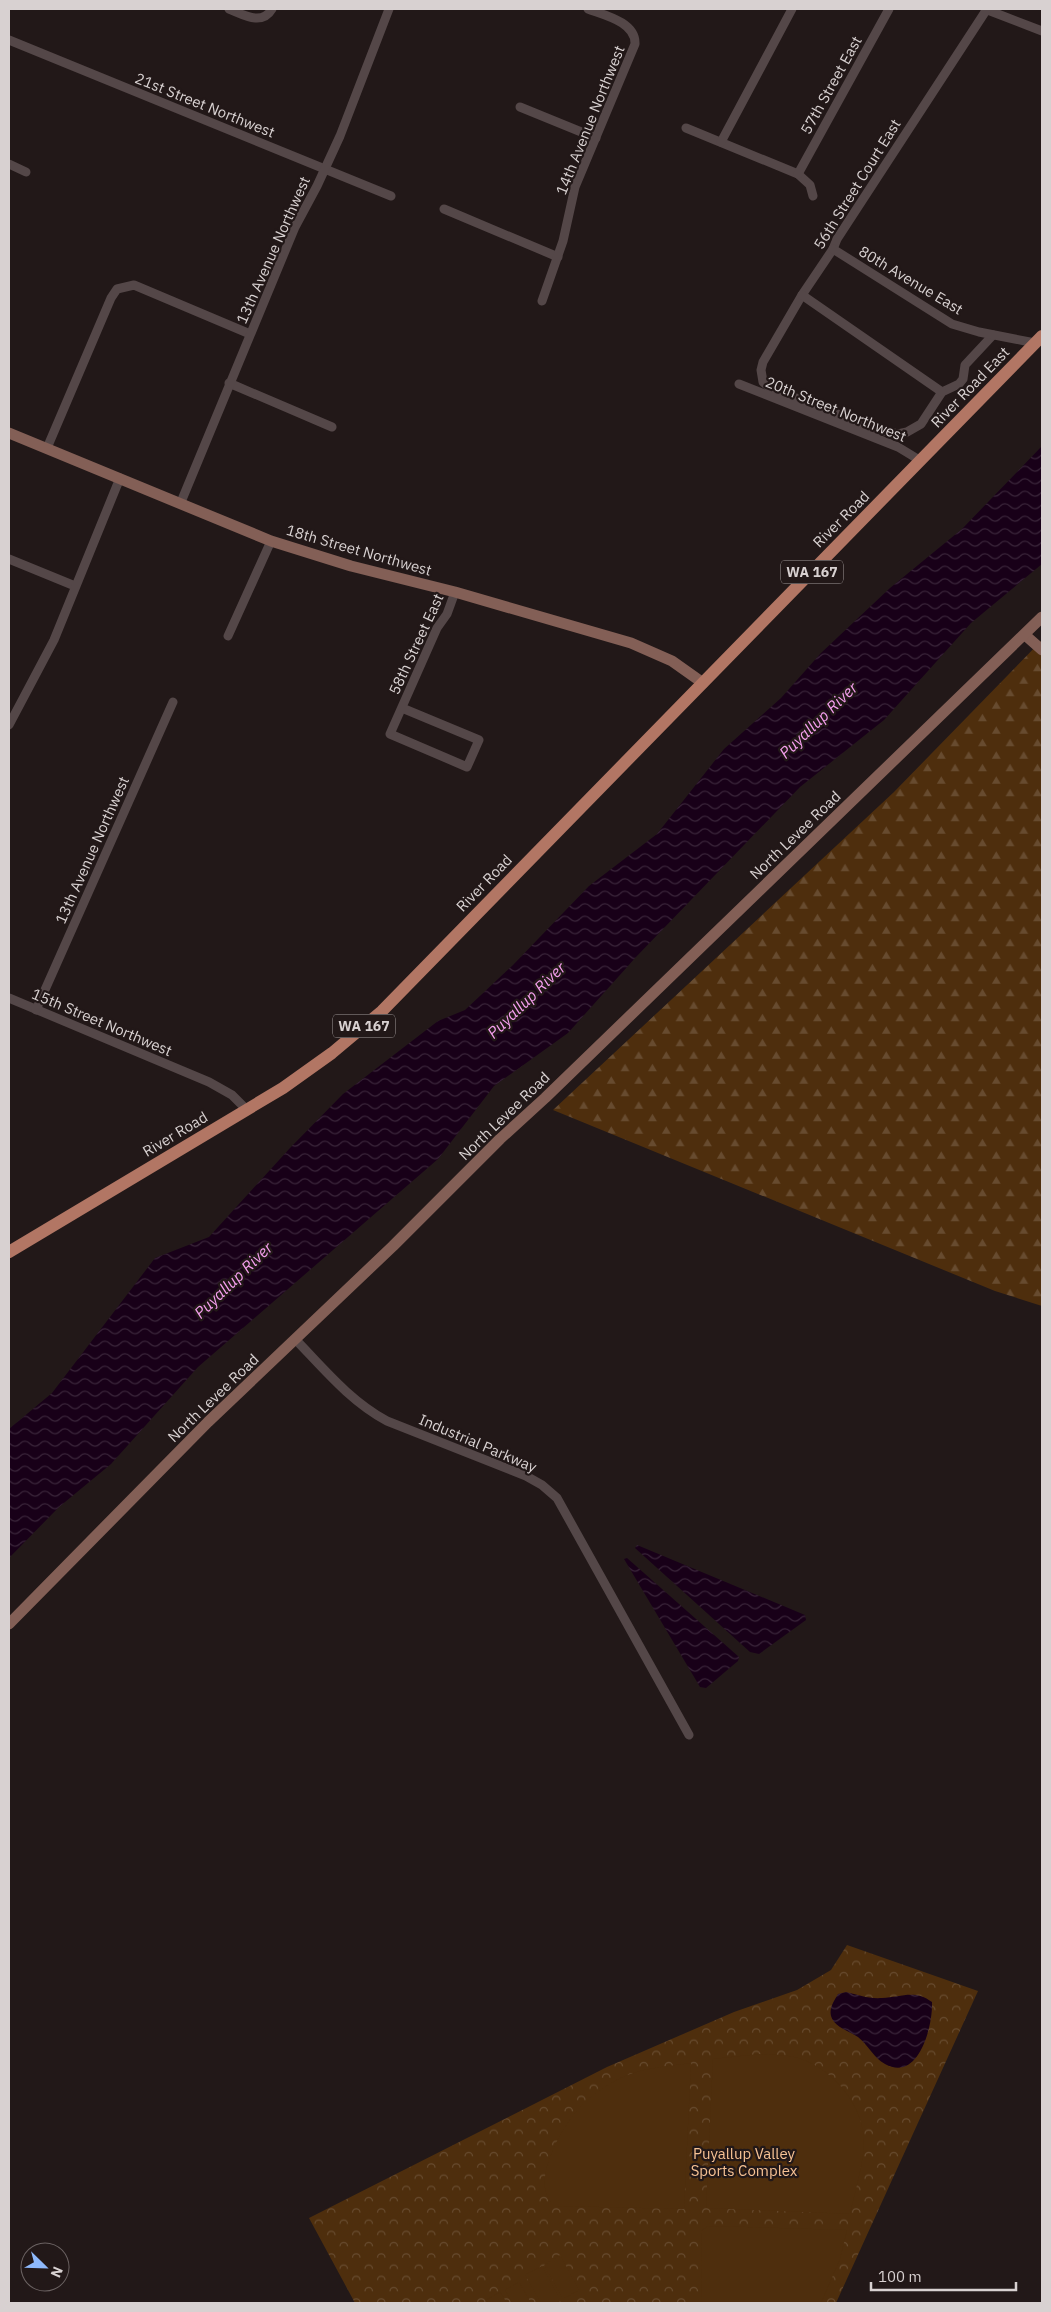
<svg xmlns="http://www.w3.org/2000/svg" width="1051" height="2312" viewBox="0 0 1051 2312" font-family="'IBM Plex Sans',sans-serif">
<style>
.forest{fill:url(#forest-firs)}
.park{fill:url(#park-crowns)}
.pitch{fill:#4e2e0d}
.water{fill:url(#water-waves)}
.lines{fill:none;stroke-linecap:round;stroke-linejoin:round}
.street{stroke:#544748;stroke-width:9}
.secondary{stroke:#835f56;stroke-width:11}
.primary{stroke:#b27664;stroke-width:12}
.labels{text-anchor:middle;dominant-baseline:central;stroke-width:4.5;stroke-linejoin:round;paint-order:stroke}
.shield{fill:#221818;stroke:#a19a9a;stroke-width:1}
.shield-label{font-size:14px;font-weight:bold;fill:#d8d1d1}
.street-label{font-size:15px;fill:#d8d1d1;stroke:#221818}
.park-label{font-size:15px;fill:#f7c294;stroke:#221818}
.water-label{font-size:16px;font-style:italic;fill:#f59fee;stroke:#221818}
</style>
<defs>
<pattern id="forest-firs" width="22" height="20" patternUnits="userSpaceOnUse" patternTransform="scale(1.25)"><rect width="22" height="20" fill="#4e2e0d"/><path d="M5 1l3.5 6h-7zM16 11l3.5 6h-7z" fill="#674b2f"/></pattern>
<pattern id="park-crowns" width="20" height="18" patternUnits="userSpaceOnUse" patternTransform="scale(1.25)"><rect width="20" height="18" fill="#4e2e0d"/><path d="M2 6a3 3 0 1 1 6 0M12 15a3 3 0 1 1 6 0" fill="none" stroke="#674b2f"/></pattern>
<pattern id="water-waves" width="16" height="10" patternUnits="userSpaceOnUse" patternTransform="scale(1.25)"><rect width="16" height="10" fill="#180018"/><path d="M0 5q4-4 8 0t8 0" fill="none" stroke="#392439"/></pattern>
</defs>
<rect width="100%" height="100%" fill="#221818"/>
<polygon class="forest" points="1042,640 1042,1306 995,1291 553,1110 894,792"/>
<polygon class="park" points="847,1945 978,1991 836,2303 355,2303 309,2218 607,2067 734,2012 797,1990 831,1970"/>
<g class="pitch">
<path d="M759,2054C772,2055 788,2054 801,2059C834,2070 864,2106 864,2143C863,2166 855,2191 850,2214L706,2208L713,2059Z"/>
<path d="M691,2063L684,2209L556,2206C526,2186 564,2123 582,2105C590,2097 601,2089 610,2084C634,2068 664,2067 691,2063Z"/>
<polygon points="708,2226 847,2230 840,2259 821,2303 702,2303 701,2231"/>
<polygon points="560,2255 579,2290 563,2299 544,2265"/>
<polygon points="542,2266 561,2301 556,2303 541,2303 525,2275"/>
<polygon points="519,2282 531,2303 512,2303 505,2290"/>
<polygon points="500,2292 507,2303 488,2303 486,2300"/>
</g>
<g class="water">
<polygon points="1042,446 1042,564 971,623 884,720 800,787 636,957 568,1033 494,1086 438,1159 198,1367 111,1464 59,1507 9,1558 9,1429 52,1393 155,1258 209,1237 290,1148 343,1094 438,1021 465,1010 513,965 589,886 657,834 724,749 781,698 821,653 890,588 962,529"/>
<polygon points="637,1545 805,1615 806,1620 759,1654 750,1652 635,1548"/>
<polygon points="627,1558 739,1657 738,1661 706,1688 700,1687 624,1559"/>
<path d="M846,1992C858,1995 869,1999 882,1998C901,1997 915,1989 932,2002C933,2025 919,2083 885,2064C874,2058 868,2045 858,2037C849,2031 834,2027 831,2016C829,2008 834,2001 838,1994Z"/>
</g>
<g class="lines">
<g class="street">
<path d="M229,9C244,15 262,26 272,9"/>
<polyline points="985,9 1042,31"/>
<polyline points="987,9 837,239 833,249 802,295 763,362 761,370 763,382 770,388 879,430 898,434 907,432 921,424 942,392 959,384 963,379 965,365 993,335"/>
<polyline points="9,40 391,196"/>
<polyline points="520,107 596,138"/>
<polyline points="686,128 798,174 810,185 813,196"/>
<polyline points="721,142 792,9"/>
<polyline points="9,164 26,172"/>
<polyline points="798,174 889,9"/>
<polyline points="444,209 558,257"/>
<polyline points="833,249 952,324 979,332 1035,343"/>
<polyline points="802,295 942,392"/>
<path d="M542,301L563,241L575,187L635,44C636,22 604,15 588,9"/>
<polyline points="229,383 332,427"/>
<polyline points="739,384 898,447 921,461"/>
<polyline points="47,448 111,298 117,289 134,285 250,334"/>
<polyline points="181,502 295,227 317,186 340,136 389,9"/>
<polyline points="9,559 75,586"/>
<polyline points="228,636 271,541"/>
<polyline points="402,708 479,740 467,767 390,734 437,628 447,614 455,592"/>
<polyline points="9,725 54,640 120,478"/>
<polyline points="9,998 209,1082 232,1095 247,1110"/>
<polyline points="36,1010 173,702"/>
<path d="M296,1340C324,1369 350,1401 387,1421L526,1476L542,1485L557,1498L689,1735"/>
</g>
<g class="secondary">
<polyline points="9,433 271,541 351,566 455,592 631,643 672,661 703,683"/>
<polyline points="1025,635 1042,650"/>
<polyline points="9,1624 208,1422 393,1246 500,1139 545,1098 1042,617"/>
</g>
<polyline class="primary" points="9,1252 283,1088 332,1053 382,1011 1042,336"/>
</g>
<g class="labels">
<g class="shield">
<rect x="781" y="560.5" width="62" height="23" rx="4"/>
<rect x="333" y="1014.5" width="62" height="23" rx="4"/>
</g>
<g class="shield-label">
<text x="812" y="572">WA 167</text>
<text x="364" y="1026">WA 167</text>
</g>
<g class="street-label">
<text transform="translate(831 85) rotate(-61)">57th Street East</text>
<text transform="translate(205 105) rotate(22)">21st Street Northwest</text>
<text transform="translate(590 120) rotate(-68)">14th Avenue Northwest</text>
<text transform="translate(857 184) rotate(-58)">56th Street Court East</text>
<text transform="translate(273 250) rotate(-66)">13th Avenue Northwest</text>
<text transform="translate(911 280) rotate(31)">80th Avenue East</text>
<text transform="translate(970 387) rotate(-46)">River Road East</text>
<text transform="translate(836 409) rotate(22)">20th Street Northwest</text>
<text transform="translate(841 519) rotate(-45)">River Road</text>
<text transform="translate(359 550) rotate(16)">18th Street Northwest</text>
<text transform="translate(416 644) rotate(-65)">58th Street East</text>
<text transform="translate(795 835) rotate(-44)">North Levee Road</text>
<text transform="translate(92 850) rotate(-66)">13th Avenue Northwest</text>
<text transform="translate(484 883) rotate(-46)">River Road</text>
<text transform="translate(102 1022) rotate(23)">15th Street Northwest</text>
<text transform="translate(504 1116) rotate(-44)">North Levee Road</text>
<text transform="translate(175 1134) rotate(-31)">River Road</text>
<text transform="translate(213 1398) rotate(-44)">North Levee Road</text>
<text transform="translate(478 1443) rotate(23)">Industrial Parkway</text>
</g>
<g class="park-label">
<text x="744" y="2153">Puyallup Valley<tspan x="744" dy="17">Sports Complex</tspan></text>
</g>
<g class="water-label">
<text transform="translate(818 720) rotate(-44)">Puyallup River</text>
<text transform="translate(526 1000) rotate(-44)">Puyallup River</text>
<text transform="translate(233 1280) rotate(-44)">Puyallup River</text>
</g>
</g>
<rect width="1051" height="2312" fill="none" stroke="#d8d1d1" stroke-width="20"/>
<g transform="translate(45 2267) rotate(113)"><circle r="24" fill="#221818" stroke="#6b6262"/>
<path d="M0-4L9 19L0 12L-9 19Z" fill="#8eb9fc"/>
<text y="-8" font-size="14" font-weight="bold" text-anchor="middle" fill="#d8d1d1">N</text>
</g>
<path d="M871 2282v8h145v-8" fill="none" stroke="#d8d1d1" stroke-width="2.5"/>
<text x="878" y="2282" font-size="15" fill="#d8d1d1" stroke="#221818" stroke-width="4" paint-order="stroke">100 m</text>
</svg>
